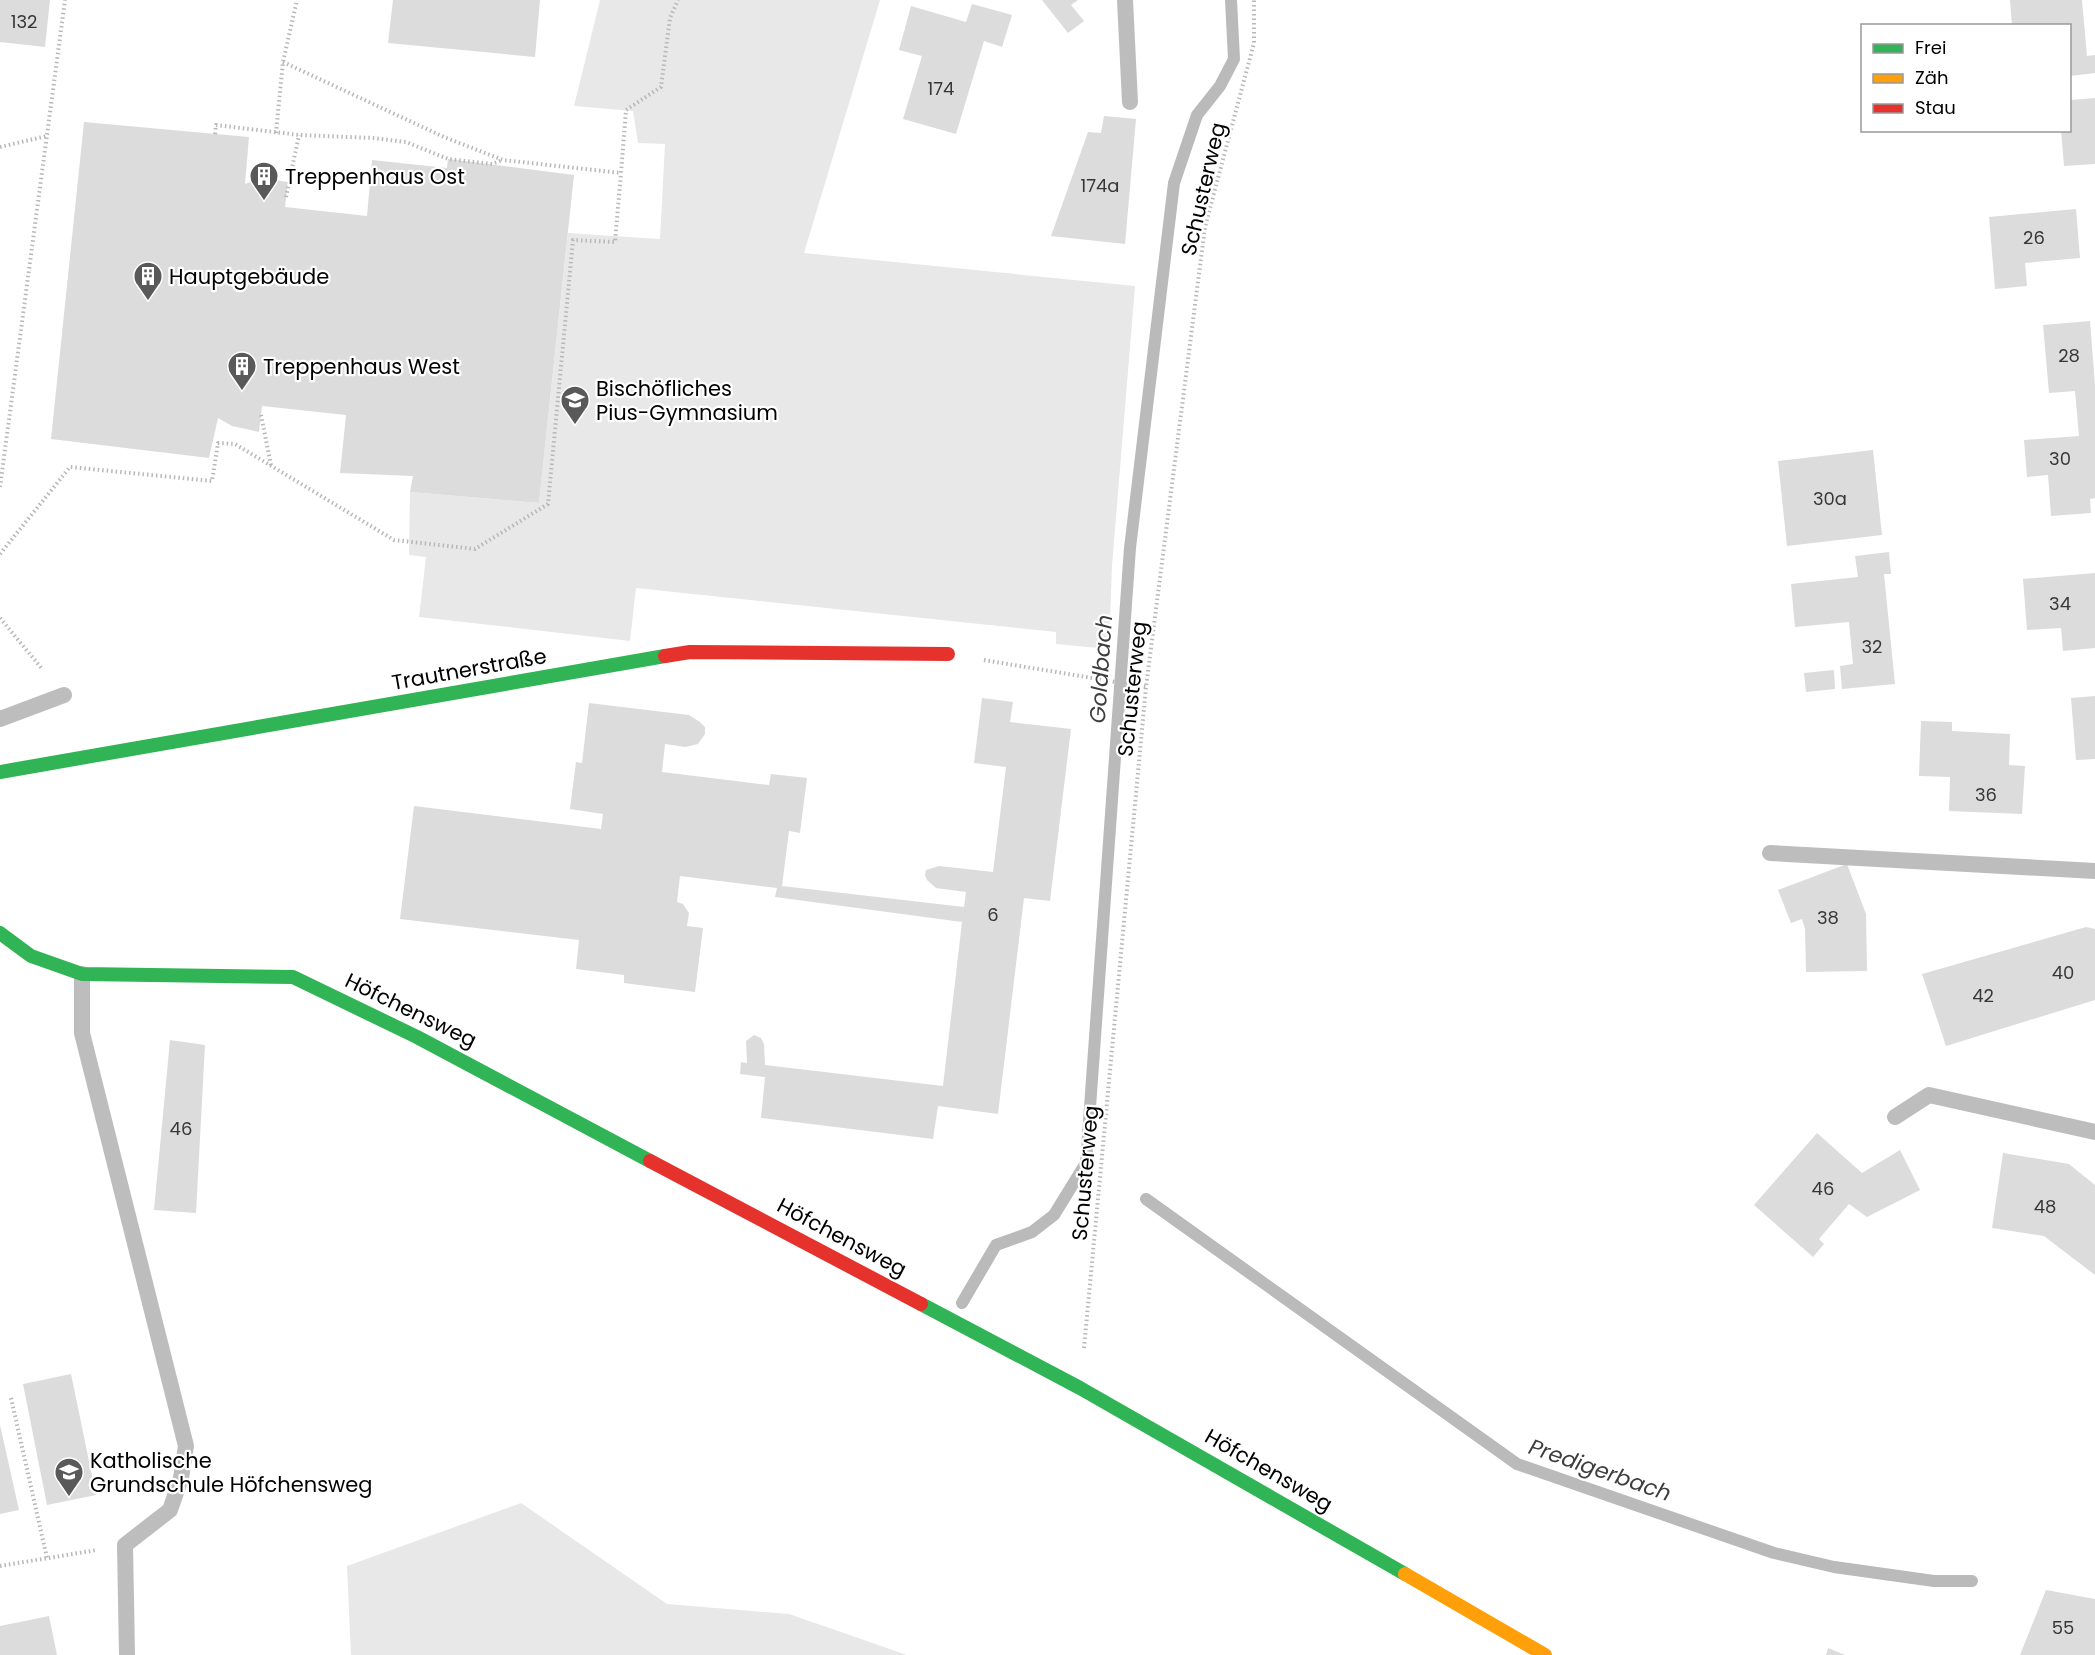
<svg xmlns="http://www.w3.org/2000/svg" width="2095" height="1655" viewBox="0 0 2095 1655" font-family="Poppins,sans-serif">
<style>
.green{fill:#e8e8e8}
.lines{fill:none;stroke-linecap:round;stroke-linejoin:round}
.stream{stroke:#bababa;stroke-width:12}
.building{fill:#dcdcdc}
.path{stroke:#b8b8b8;stroke-width:4;stroke-dasharray:1.5 3;stroke-linecap:butt}
.lane{stroke:#bdbdbd;stroke-width:16}
.fast{stroke:#30b455;stroke-width:14}
.slow{stroke:#ff9f0a;stroke-width:14}
.jam{stroke:#e5322d;stroke-width:14}
.labels{text-anchor:middle;dominant-baseline:central;stroke-width:4.5;stroke-linejoin:round;paint-order:stroke}
.number-label{font-size:18px;fill:#373737}
.poi-label{font-size:21px;fill:#000;stroke:#fff;text-anchor:start}
.street-label{font-size:21px;fill:#000;stroke:#fff}
.water-label{font-size:22px;font-style:italic;fill:#3e3e3e;stroke:#fff}
</style>
<rect width="100%" height="100%" fill="#fff"/>
<g class="green">
<polygon points="600,0 880,0 804,253 1135,286 1112,566 1109,649 1056,644 1056,632 636,588 630,641 419,617 426,557 409,555 410,492 539,503 568,233 660,239 665,144 638,143 633,111 574,106"/>
<polygon points="521,1503 667,1604 789,1614 907,1655 351,1655 347,1566"/>
</g>
<g class="lines">
<g class="stream">
<polyline points="1146,1199 1517,1464 1774,1553 1834,1567 1934,1581 1972,1581"/>
<polyline points="962,1303 996,1245 1032,1232 1054,1215 1086,1163 1130,548 1174,183 1197,115 1220,86 1234,59 1231,0"/>
</g>
</g>
<g class="building">
<polygon points="0,0 50,0 45,47 0,42"/>
<polygon points="393,0 540,0 535,57 388,43"/>
<polygon points="1042,0 1078,0 1071,5 1084,21 1068,33"/>
<polygon points="2010,0 2082,0 2087,56 2095,55 2095,73 2070,76 2070,26 2012,26"/>
<polygon points="972,4 1012,15 1002,47 984,41 956,134 903,119 922,56 899,50 911,6 966,22"/>
<polygon points="2095,98 2095,164 2064,166 2061,130 2070,130 2070,100"/>
<polygon points="1104,116 1136,119 1125,244 1051,236 1088,132 1101,133"/>
<polygon points="84,122 249,137 245,184 261,178 288,182 285,207 367,216 372,160 447,168 448,159 574,175 539,503 410,492 413,476 340,473 346,415 262,406 259,432 232,426 218,418 209,458 51,439"/>
<polygon points="2076,209 2080,258 2025,263 2027,286 1995,289 1989,217"/>
<polygon points="2090,321 2095,385 2095,498 2090,499 2091,513 2051,516 2048,475 2027,477 2024,440 2079,436 2075,391 2049,393 2043,325"/>
<polygon points="1873,450 1882,535 1787,546 1778,461"/>
<polygon points="1889,552 1891,574 1884,574 1895,684 1842,689 1840,666 1853,664 1849,622 1795,627 1791,584 1858,577 1855,556"/>
<polygon points="2095,573 2095,648 2063,651 2061,628 2027,630 2023,579"/>
<polygon points="1834,670 1835,689 1806,692 1804,673"/>
<polygon points="2095,696 2095,759 2076,760 2071,698"/>
<polygon points="982,698 1013,702 1010,722 1071,729 1050,901 1024,898 998,1114 938,1106 933,1139 761,1118 765,1077 740,1074 741,1062 747,1063 746,1041 754,1035 761,1038 764,1044 765,1065 943,1086 962,922 775,897 777,888 680,876 677,902 683,904 689,913 687,926 703,928 695,992 624,983 624,975 576,969 579,940 400,919 414,806 601,829 603,814 570,809 576,762 582,763 589,703 689,715 700,722 705,727 705,734 698,744 685,747 665,744 662,772 769,785 771,774 807,778 800,833 789,831 782,886 964,907 966,892 936,888 927,880 925,875 926,870 939,866 993,872 1006,767 974,763"/>
<polygon points="1921,721 1952,722 1952,731 2010,734 2009,765 2025,766 2022,814 1949,811 1950,777 1919,776"/>
<polygon points="1847,864 1866,914 1867,971 1806,972 1805,929 1802,919 1791,923 1778,890"/>
<polygon points="2086,927 2095,929 2095,1000 1946,1046 1922,974"/>
<polygon points="170,1040 205,1045 196,1213 154,1210"/>
<polygon points="1817,1133 1862,1173 1900,1150 1920,1190 1867,1217 1849,1204 1819,1239 1824,1244 1813,1257 1754,1205"/>
<polygon points="2003,1153 2069,1164 2095,1185 2095,1275 2044,1236 1992,1228"/>
<polygon points="71,1374 96,1495 47,1505 23,1384"/>
<polygon points="0,1425 19,1510 0,1514"/>
<polygon points="2046,1590 2095,1599 2095,1655 2020,1655"/>
<polygon points="49,1616 57,1655 0,1655 0,1626"/>
<polygon points="1828,1648 1845,1655 1826,1655"/>
</g>
<g class="lines">
<g class="path">
<polyline points="283,62 444,137 503,160 621,173 626,110 661,87 670,18 678,0"/>
<polyline points="276,133 283,62 297,0"/>
<polyline points="215,134 216,125 299,135 373,138 406,142 448,159 492,164 503,160"/>
<polyline points="0,147 47,136"/>
<polyline points="286,197 299,135"/>
<polyline points="261,415 271,465"/>
<polyline points="0,487 65,0"/>
<polyline points="0,554 70,467 212,481 218,443 235,444 394,540 475,549 548,504 573,240 615,242 621,173"/>
<polyline points="0,618 43,670"/>
<polyline points="984,660 1146,687"/>
<polyline points="1084,1348 1146,687 1205,227 1254,43 1254,0"/>
<polyline points="11,1398 47,1558"/>
<polyline points="0,1566 97,1550"/>
</g>
<g class="lane">
<polyline points="1125,0 1130,102"/>
<polyline points="0,719 64,695"/>
<polyline points="1770,853 2095,871"/>
<polyline points="82,974 82,1033 186,1446 181,1478 170,1510 125,1545 127,1655"/>
<polyline points="1895,1117 1929,1095 2095,1132"/>
</g>
<g class="fast">
<polyline points="0,772 665,656"/>
<polyline points="0,933 31,956 82,974 293,977 417,1037 650,1161"/>
<polyline points="921,1304 1080,1388 1405,1574"/>
</g>
<polyline class="slow" points="1405,1574 1545,1655"/>
<g class="jam">
<polyline points="665,656 690,652 948,654"/>
<polyline points="650,1161 921,1304"/>
</g>
</g>
<defs>
<g id="building-pin" transform="scale(1.5)"><path d="M0 17L-7.5 6A9.5 9.5 0 1 1 7.5 6Z" fill="#595959" stroke="#fff"/><path d="M-4-6H4V6H1V3H-1V6H-4ZM-2.5-4.3h1.7v1.8h-1.7ZM.8-4.3h1.7v1.8H.8ZM-2.5-1h1.7V.8h-1.7ZM.8-1h1.7V.8H.8Z" fill="#fff"/></g>
<g id="school-pin" transform="scale(1.5)"><path d="M0 17L-7.5 6A9.5 9.5 0 1 1 7.5 6Z" fill="#595959" stroke="#fff"/><path d="M0-5L7-2L0 1L-7-2ZM-4 1L0 2.5L4 1V4Q0 6-4 4Z" fill="#fff"/></g>
</defs>
<g fill-rule="evenodd">
<use href="#building-pin" x="264" y="176"/>
<use href="#building-pin" x="148" y="276"/>
<use href="#building-pin" x="242" y="366"/>
<use href="#school-pin" x="575" y="400"/>
<use href="#school-pin" x="69" y="1472"/>
</g>
<g class="labels">
<g class="number-label">
<text x="24" y="21">132</text>
<text x="941" y="88">174</text>
<text x="1100" y="185">174a</text>
<text x="2034" y="237">26</text>
<text x="2069" y="355">28</text>
<text x="2060" y="458">30</text>
<text x="1830" y="498">30a</text>
<text x="2060" y="603">34</text>
<text x="1872" y="646">32</text>
<text x="1986" y="794">36</text>
<text x="993" y="914">6</text>
<text x="1828" y="917">38</text>
<text x="2063" y="972">40</text>
<text x="1983" y="995">42</text>
<text x="181" y="1128">46</text>
<text x="1823" y="1188">46</text>
<text x="2045" y="1206">48</text>
<text x="2063" y="1627">55</text>
</g>
<g class="poi-label">
<text x="285" y="176">Treppenhaus Ost</text>
<text x="169" y="276">Hauptgebäude</text>
<text x="263" y="366">Treppenhaus West</text>
<text x="596" y="388">Bischöfliches<tspan x="596" dy="24">Pius-Gymnasium</tspan></text>
<text x="90" y="1460">Katholische<tspan x="90" dy="24">Grundschule Höfchensweg</tspan></text>
</g>
<g class="street-label">
<text transform="translate(1203 189) rotate(-77)">Schusterweg</text>
<text transform="translate(469 669) rotate(-10)">Trautnerstraße</text>
<text transform="translate(1132 689) rotate(-84)">Schusterweg</text>
<text transform="translate(411 1010) rotate(26)">Höfchensweg</text>
<text transform="translate(1085 1173) rotate(-85)">Schusterweg</text>
<text transform="translate(842 1237) rotate(28)">Höfchensweg</text>
<text transform="translate(1269 1470) rotate(30)">Höfchensweg</text>
</g>
<g class="water-label">
<text transform="translate(1101 669) rotate(-86)">Goldbach</text>
<text transform="translate(1600 1470) rotate(19)">Predigerbach</text>
</g>
</g>
<rect x="1861" y="24" width="210" height="108" fill="#ffffff" stroke="#999999" stroke-width="1.5"/>
<rect x="1873" y="44" width="30" height="9" fill="#30b455" stroke="#999999" stroke-width="1.5"/>
<text x="1915" y="54" font-size="18" fill="#000000">Frei</text>
<rect x="1873" y="74" width="30" height="9" fill="#ff9f0a" stroke="#999999" stroke-width="1.5"/>
<text x="1915" y="84" font-size="18" fill="#000000">Zäh</text>
<rect x="1873" y="104" width="30" height="9" fill="#e5322d" stroke="#999999" stroke-width="1.5"/>
<text x="1915" y="114" font-size="18" fill="#000000">Stau</text>
</svg>
